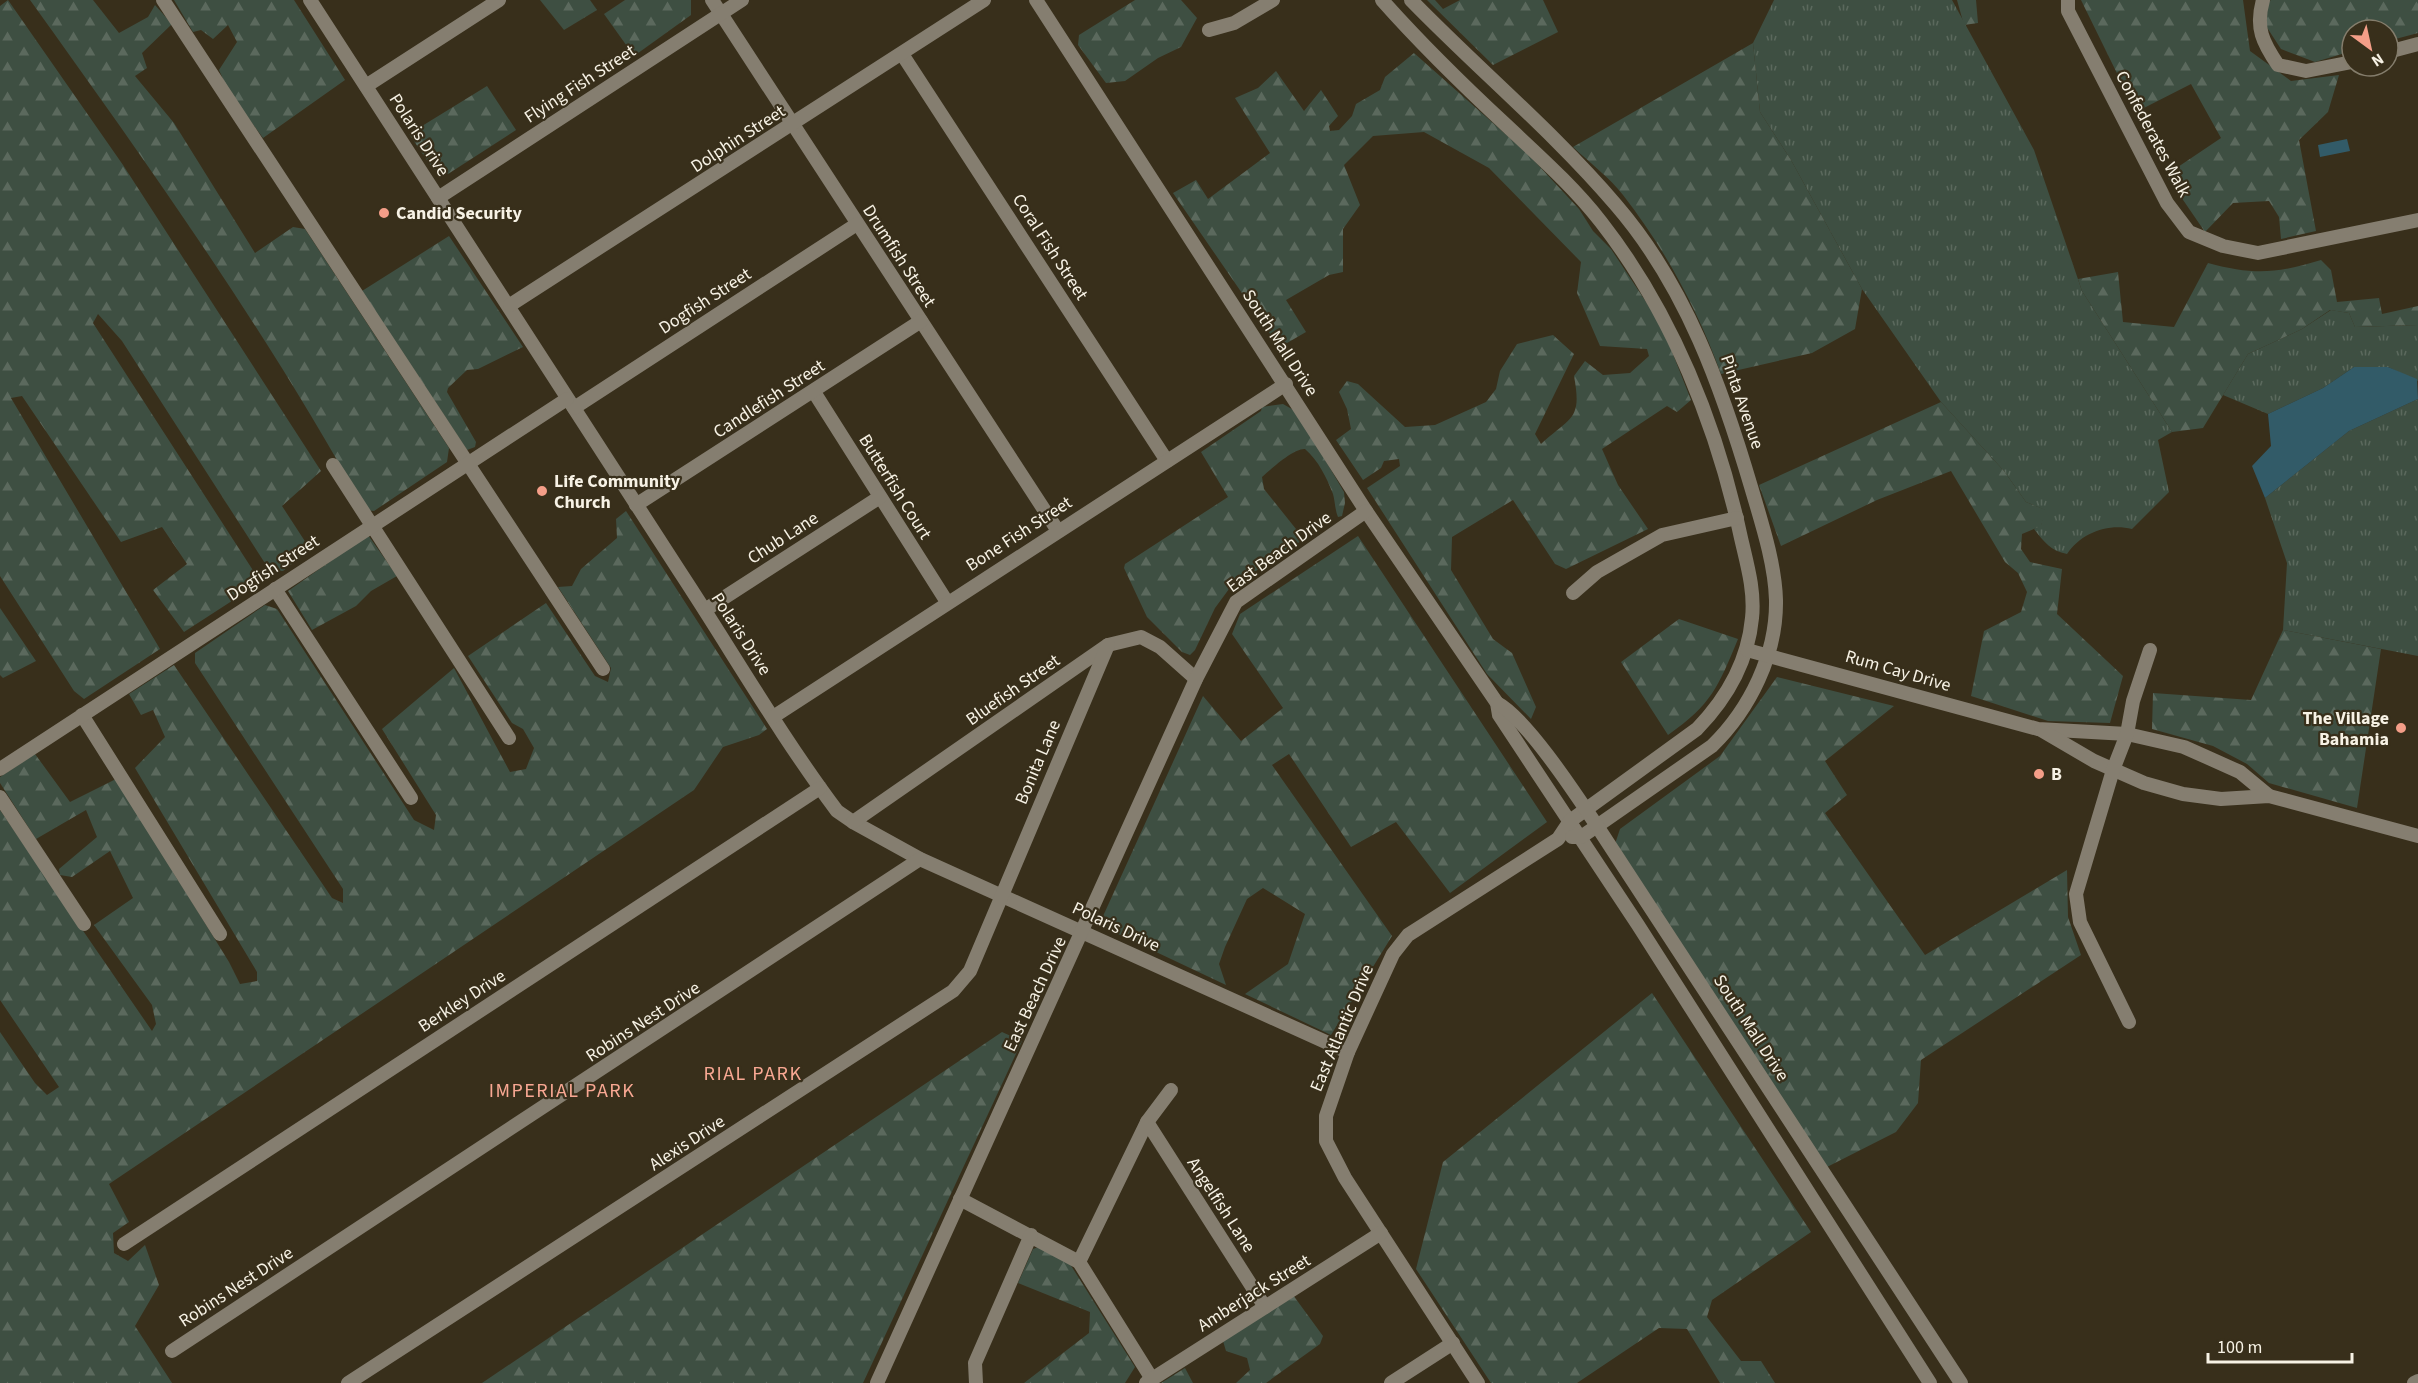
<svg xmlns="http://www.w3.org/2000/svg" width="2418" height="1383" viewBox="0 0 2418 1383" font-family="'Source Sans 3',sans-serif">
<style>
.grass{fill:url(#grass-tufts)}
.forest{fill:url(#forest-firs)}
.water{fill:#325b68}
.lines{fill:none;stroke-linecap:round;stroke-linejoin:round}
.minor{stroke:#857e70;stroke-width:14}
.poi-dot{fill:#f49e88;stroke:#382f1b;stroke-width:2}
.labels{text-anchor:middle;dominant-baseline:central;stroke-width:4.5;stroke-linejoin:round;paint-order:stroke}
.street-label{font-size:18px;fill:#f7f2e5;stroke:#382f1b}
.poi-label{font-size:18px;font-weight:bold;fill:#f7f2e5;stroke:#382f1b;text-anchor:start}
.neighbourhood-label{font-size:20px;letter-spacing:1.5px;fill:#f9a893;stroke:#382f1b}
</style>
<defs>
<pattern id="grass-tufts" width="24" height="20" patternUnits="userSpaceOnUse" patternTransform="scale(1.5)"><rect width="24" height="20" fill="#3e4f42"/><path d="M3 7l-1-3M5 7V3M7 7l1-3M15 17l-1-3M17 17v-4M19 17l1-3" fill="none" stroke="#5b695d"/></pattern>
<pattern id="forest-firs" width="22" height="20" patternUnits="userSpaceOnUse" patternTransform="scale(1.5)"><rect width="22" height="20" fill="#3e4f42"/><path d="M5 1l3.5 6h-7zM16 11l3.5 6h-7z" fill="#5b695d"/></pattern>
</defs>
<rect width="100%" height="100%" fill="#382f1b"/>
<g class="grass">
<path d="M1774,0H1952L2034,150L2082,291L2172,432L2158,440L2169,492L2132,529C2108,523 2081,533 2067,554C2051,551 2044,542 2034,529L2041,525L2045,510L2026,502L2004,471L1941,402L1862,289L1791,160L1760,112L1753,43Z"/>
<polygon points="2331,310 2349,313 2355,327 2418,325 2418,381 2388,367 2354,367 2323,388 2268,414 2223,395 2248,354 2302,329"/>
<polygon points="2418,399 2418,656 2283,630 2287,563 2265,498 2349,431"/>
</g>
<g class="forest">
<polygon points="8,0 123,165 321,471 282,506 310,549 283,571 270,571 122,341 98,314 93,323 258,578 255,586 184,632 153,590 187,564 162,527 121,542 22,396 11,398 160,649 84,699 74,691 0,576 0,6"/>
<path d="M30,0H93L119,33L148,17L155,5L172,24L142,53L147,68L135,76L174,123L255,253L293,227L305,229L449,448L447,462L374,511L365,510C269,334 147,163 30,0Z"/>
<polygon points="174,0 294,0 345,80 263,138 229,92 219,70 237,42 228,25 213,39 201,30 193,32"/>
<polygon points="540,0 590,0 597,10 564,30"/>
<polygon points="625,0 691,0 691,15 634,56 604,14"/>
<polygon points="1135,0 1181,0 1197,18 1181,47 1158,58 1125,81 1106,83 1078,45 1079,35"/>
<polygon points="1427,0 1435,0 1443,9 1460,0 1543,0 1558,32 1493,65"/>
<polygon points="1957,0 1976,0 1978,23 1964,25"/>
<polygon points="2081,0 2243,0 2250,51 2291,81 2339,75 2328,112 2299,140 2316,231 2281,239 2279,217 2269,201 2233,203 2205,232 2166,175 2221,138 2191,84 2136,112"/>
<polygon points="2271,0 2418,0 2418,33 2388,41 2388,30 2352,30 2352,51 2315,62 2281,49 2266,26 2267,3"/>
<path d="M1753,43L1760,112L1791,160L1862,289L1855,329L1812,353L1721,374C1698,310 1665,249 1623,195C1610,178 1590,163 1573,147Z"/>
<path d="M1414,53L1528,154L1579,209L1593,231L1611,249L1662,326L1691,400L1677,412L1667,406L1602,449L1618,485L1648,529L1566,569L1555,564L1513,500L1452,537L1451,570L1493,639L1512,653L1536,707L1531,719L1487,674L1367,488L1400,466L1399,459L1384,461L1381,468L1363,480L1336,440L1351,429L1347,409L1339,392L1347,381L1358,384L1405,427L1435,425L1486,402L1496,389L1500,371L1517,344L1553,335L1574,354L1535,434L1541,444C1572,416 1582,420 1574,376L1585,361L1603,375L1630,373L1649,356L1647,349L1600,346L1577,293L1581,262L1489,168L1424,132L1373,136L1344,165L1360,205L1343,229V272L1329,275L1286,300L1306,332L1287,343L1275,341L1173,193L1196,180L1208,199L1270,153L1235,98L1258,88L1276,71L1304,111L1321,90L1338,116L1329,126L1330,131L1339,130L1352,116L1356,104L1380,90L1385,77Z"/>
<polygon points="487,86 516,130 448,174 433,169 409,134"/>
<polygon points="449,236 523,347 478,369 467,370 448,388 447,392 476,442 475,447 467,450 362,291"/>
<path d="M2321,260L2331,270L2337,302L2379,298L2382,314L2418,306V325L2355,327L2349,313L2330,310L2302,329L2248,354L2203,428L2172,432L2082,291L2078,279L2118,272L2123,322L2174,327L2208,263C2253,275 2276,274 2321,260Z"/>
<polygon points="1941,402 2004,471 2026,502 2046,510 2041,526 2022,534 2021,549 2030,562 2062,569 2057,614 2123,676 2110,723 2048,721 1971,696 1984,631 2021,612 2027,592 2018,573 2005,562 1951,471 1877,500 1781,546 1759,485"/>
<path d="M1283,404L1297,412L1344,492L1345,503L1342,516L1338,517C1335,510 1335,501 1333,494C1327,478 1318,460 1305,449C1294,448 1271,469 1262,477L1264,489L1304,539L1229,589L1215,608L1195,650L1190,655L1182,652L1147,617L1124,568L1125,564L1228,497L1201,452L1261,411L1262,407Z"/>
<polygon points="626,511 767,729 759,735 723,747 694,790 109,1184 129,1222 113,1233 114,1253 128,1261 145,1245 159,1285 135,1326 172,1383 0,1383 0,1032 35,1083 47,1095 59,1087 0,1000 0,810 152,1031 156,1024 152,1005 94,925 133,898 110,851 72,877 60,875 59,869 97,837 86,810 36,839 0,783 0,777 35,754 70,802 116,779 229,962 240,984 257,981 257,972 135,768 165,737 153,710 141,715 129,694 174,665 332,898 343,903 343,889 195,663 195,653 265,605 277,609 414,820 434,830 436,815 382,729 454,668 510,772 526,769 534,748 523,729 512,723 468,656 546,603 595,676 608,682 611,668 558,587 572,586 581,569 617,538 616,519"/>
<polygon points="368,535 397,576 371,591 356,606 312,630 288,591"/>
<polygon points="1358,536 1547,822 1450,893 1396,822 1351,847 1289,754 1272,765 1392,936 1331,1035 1245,994 1288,964 1305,914 1263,888 1247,899 1225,947 1219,964 1226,985 1099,925 1203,696 1241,741 1283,708 1232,634 1240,614"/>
<polygon points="0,608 36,661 3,678 0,675"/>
<path d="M1679,619L1738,639C1718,687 1712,704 1668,735L1621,662Z"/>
<polygon points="2283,630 2381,649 2357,808 2269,783 2247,764 2213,746 2152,729 2153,693 2251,700"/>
<polygon points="1777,677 1894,706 1825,761 1847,795 1825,813 1925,955 2067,870 2068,917 2081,955 1921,1060 1918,1103 1896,1132 1827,1167 1615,844 1620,829 1720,756"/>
<polygon points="1652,993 1811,1232 1712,1300 1707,1317 1741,1361 1761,1361 1775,1383 1720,1383 1687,1329 1659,1328 1577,1383 1491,1383 1416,1269 1443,1162"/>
<polygon points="1002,1032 1022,1041 863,1383 482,1383"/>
<polygon points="1044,1245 1070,1264 1135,1367 1125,1383 1024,1383 1089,1333 1090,1312 1018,1283 1033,1249"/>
<polygon points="1293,1295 1323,1336 1320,1344 1266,1383 1236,1383 1250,1370 1247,1358 1226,1351 1223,1341"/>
<polygon points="1185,1368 1193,1383 1161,1383"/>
</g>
<g class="water">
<polygon points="2347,139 2350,151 2320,157 2318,145"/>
<polygon points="2354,367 2388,367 2417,379 2418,399 2349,431 2265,498 2252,466 2271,446 2268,414 2323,388"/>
</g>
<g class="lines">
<g class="minor">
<polyline points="163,0 603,669"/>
<path d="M310,0C435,190 556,382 680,572C732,651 780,735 837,811L853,822L920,859L1348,1052"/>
<polyline points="712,0 1058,531"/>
<polyline points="1036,0 1366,511 1497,703 1499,715 1638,925 1930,1383"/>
<path d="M1382,0C1421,44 1463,85 1506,125C1539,156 1574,187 1601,222C1672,313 1717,426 1741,538C1747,564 1755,591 1752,618C1748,661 1726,699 1697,729L1570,821L1558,839L1408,935L1393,954L1348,1052L1326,1116V1141L1345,1178L1478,1383"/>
<path d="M1411,0C1478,69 1554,132 1616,205C1686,286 1722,388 1752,490C1762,524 1775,564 1776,600C1777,654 1750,709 1712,746L1597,826L1581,837H1572"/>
<polyline points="2068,0 2068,11 2167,203 2189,232 2223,246 2258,253 2418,220"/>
<path d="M2263,0C2255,28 2263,43 2278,65L2306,71L2352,62"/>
<polyline points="1209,30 1234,23 1273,0"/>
<polyline points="2388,52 2418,44"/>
<polyline points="902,54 1167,461"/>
<polyline points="366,86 499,0"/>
<polyline points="438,198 742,0"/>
<polyline points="510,305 984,0"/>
<polyline points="814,392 947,602"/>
<polyline points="574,408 857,224"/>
<polyline points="333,465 509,738"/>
<polyline points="636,505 921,321"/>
<polyline points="275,589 411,798"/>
<polyline points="1573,593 1597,572 1662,535 1737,518"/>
<polyline points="705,610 880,497"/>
<polyline points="1747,650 2038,729 2127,734 2184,747 2240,772 2269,796"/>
<path d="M1497,703C1526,718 1577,796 1597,826L1961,1383"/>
<polyline points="82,715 220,934"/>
<polyline points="773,717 1286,384"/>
<polyline points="2041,730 2094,761 2144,783 2183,794 2221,799 2269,796 2418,836"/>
<polyline points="0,769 567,399"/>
<polyline points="0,797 84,924"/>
<polyline points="853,822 1108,645 1141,637 1160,647 1196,679"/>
<polyline points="2129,1022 2080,922 2076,894 2113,770 2127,734 2133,701 2150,650"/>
<polyline points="1147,1122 1265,1307"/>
<polyline points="960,1199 1079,1262 1152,1379"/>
<polyline points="124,1244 820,788"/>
<polyline points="1079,1262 1147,1122 1171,1090"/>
<polyline points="172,1351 920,859"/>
<polyline points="348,1383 953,991 970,971 1108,645"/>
<polyline points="877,1383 1196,679 1236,602 1366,511"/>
<polyline points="976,1383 975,1363 1031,1235"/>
<polyline points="1146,1383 1381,1233"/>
<polyline points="1391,1383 1453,1343"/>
<polyline points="2414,1383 2418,1381"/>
</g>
</g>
<g class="poi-dot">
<circle cx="384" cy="213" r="6"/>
<circle cx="542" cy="491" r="6"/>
<circle cx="2401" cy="728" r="6"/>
<circle cx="2039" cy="774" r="6"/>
</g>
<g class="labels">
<g class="street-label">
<text transform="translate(580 84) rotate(-33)">Flying Fish Street</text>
<text transform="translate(2153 134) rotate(62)">Confederates Walk</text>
<text transform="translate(419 135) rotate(57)">Polaris Drive</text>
<text transform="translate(738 139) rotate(-33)">Dolphin Street</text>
<text transform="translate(1050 247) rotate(57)">Coral Fish Street</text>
<text transform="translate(899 256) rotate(57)">Drumfish Street</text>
<text transform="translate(705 301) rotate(-33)">Dogfish Street</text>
<text transform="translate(1280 343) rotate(57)">South Mall Drive</text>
<text transform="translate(769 399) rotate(-33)">Candlefish Street</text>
<text transform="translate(1742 402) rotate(71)">Pinta Avenue</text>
<text transform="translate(895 487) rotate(58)">Butterfish Court</text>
<text transform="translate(1019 534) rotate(-33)">Bone Fish Street</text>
<text transform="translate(783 538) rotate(-33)">Chub Lane</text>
<text transform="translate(1279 552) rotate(-36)">East Beach Drive</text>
<text transform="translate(273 568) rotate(-33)">Dogfish Street</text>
<text transform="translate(741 634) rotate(57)">Polaris Drive</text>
<text transform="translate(1898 671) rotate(16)">Rum Cay Drive</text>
<text transform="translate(1013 690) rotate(-35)">Bluefish Street</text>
<text transform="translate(1038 762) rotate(-67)">Bonita Lane</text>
<text transform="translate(1116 927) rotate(25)">Polaris Drive</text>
<text transform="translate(1035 994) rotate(-65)">East Beach Drive</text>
<text transform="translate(462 1001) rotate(-33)">Berkley Drive</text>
<text transform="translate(643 1022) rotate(-33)">Robins Nest Drive</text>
<text transform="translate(1342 1028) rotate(-67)">East Atlantic Drive</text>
<text transform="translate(1751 1028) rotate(57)">South Mall Drive</text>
<text transform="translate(687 1143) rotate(-33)">Alexis Drive</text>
<text transform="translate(1221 1205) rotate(57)">Angelfish Lane</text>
<text transform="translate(236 1287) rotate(-33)">Robins Nest Drive</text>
<text transform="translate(1254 1293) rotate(-32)">Amberjack Street</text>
</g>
<g class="poi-label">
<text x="396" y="213">Candid Security</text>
<text x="554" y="481">Life Community<tspan x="554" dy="21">Church</tspan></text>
<text x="2389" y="718" text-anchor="end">The Village<tspan x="2389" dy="21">Bahamia</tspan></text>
<text x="2051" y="774">B</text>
</g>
<g class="neighbourhood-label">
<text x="753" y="1074">RIAL PARK</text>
<text x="562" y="1091">IMPERIAL PARK</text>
</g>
</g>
<g transform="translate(2370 48) rotate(147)"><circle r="28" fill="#382f1b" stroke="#847d6c" stroke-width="1.5"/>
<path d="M0-4.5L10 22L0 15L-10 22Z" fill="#f49e88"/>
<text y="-9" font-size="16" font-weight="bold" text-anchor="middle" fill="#f7f2e5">N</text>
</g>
<path d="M2208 1353v9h144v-9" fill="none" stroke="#f7f2e5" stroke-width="3"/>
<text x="2217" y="1353" font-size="18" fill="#f7f2e5" stroke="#382f1b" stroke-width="4.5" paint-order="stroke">100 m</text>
</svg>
